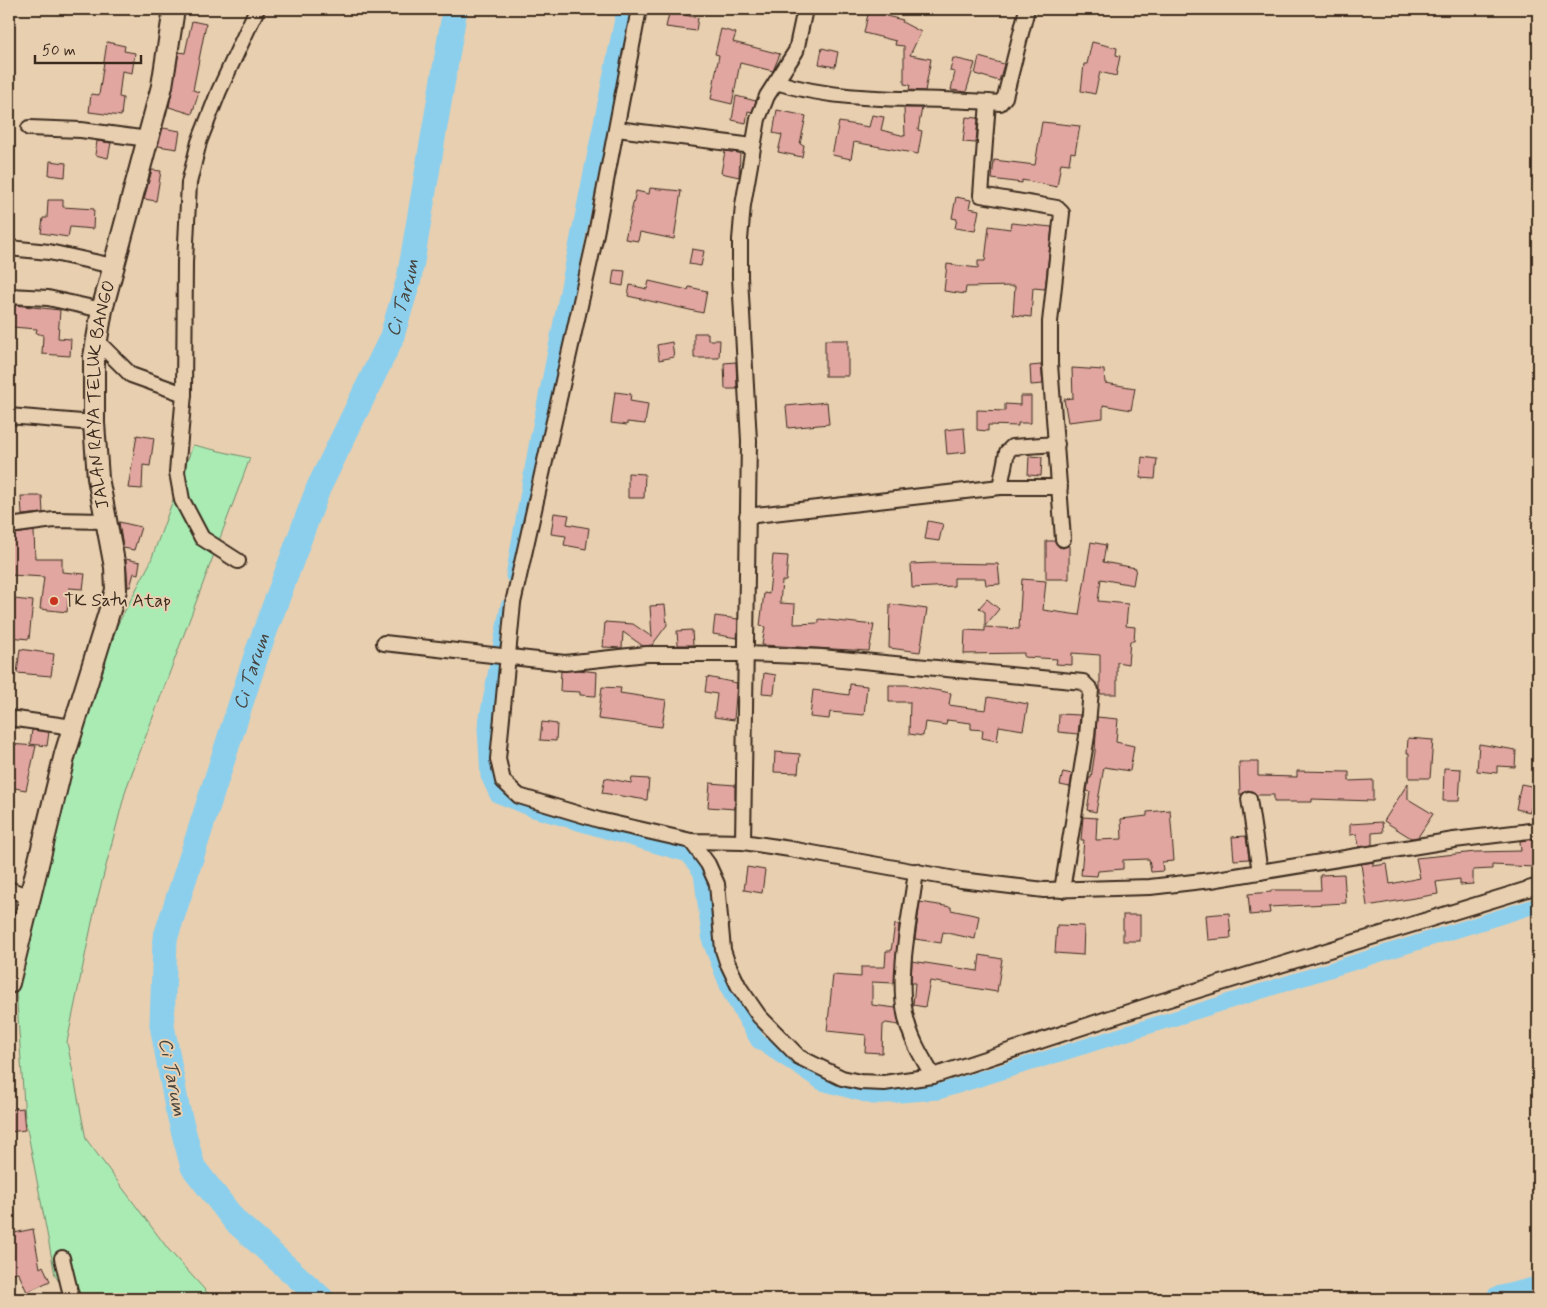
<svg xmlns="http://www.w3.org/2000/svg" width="1547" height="1308" viewBox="0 0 1547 1308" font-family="Mynerve,sans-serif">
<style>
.green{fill:#aaebb4;stroke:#728a69}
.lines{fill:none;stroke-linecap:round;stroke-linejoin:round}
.canal{stroke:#8bcfed;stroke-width:15}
.river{stroke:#8bcfed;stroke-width:25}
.building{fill:#e0a69f;stroke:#3b2a1e}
.street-casing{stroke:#3b2a1e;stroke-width:18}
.secondary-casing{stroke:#3b2a1e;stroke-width:24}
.street{stroke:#e8cfb0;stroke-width:14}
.secondary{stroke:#e8cfb0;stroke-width:20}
.poi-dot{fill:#c8321e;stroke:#e8cfb0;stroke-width:2}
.labels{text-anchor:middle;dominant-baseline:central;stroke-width:4;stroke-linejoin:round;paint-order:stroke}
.street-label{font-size:18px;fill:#3b2a1e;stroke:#e8cfb0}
.poi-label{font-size:18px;fill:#3b2a1e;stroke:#e8cfb0;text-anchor:start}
.water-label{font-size:19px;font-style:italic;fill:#47433d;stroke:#e8cfb0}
</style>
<rect width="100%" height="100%" fill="#e8cfb0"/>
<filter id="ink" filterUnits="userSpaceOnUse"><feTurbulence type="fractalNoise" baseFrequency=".02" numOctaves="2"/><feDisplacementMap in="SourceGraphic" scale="10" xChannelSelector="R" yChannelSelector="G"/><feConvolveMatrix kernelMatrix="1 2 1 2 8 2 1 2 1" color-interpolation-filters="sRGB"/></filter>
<g filter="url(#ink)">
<polygon class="green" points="193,445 250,458 126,789 95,908 67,1042 86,1139 168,1249 213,1299 69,1299 55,1275 25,1118 16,989 98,662 150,563"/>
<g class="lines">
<g class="canal">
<polyline points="513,576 537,441 624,9"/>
<polyline points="508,606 485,728 488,776 497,795 534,810 688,855 701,873 710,942 730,993 758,1041 822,1083 873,1097 938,1092 1538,905"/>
</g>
<g class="river">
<path id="s1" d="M322,1299L235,1221L193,1167L177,1107L162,1025L165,939L257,653L318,489L391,339L409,279L455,9"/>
<polyline points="1498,1299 1538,1289"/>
</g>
</g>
<g class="building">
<polygon points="670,9 686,9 685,15 698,18 696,31 666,27"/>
<polygon points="869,9 888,9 886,16 903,20 902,22 921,32 910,55 931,59 925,91 909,90 910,85 904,84 904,46 895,45 896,41 864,33"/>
<polygon points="192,21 206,24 193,90 199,92 192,114 169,107 179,52 185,53"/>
<polygon points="721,29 736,33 733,42 780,54 773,71 740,63 732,104 711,99 719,55 715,54"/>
<polygon points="107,42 125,46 124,51 135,53 132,73 122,71 119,97 123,98 121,116 89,112 91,94 99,95"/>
<polygon points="1092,42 1117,48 1116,55 1120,56 1116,76 1100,72 1095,94 1081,91 1084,64 1087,64"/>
<polygon points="822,48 838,52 835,67 819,64"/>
<polygon points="979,57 1004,64 999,81 975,74"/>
<polygon points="953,58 975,63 966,92 951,90 955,72 950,71"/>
<polygon points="736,96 756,101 752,112 748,111 746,123 732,120"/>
<polygon points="904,108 922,108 918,130 922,131 918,154 854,142 851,159 832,155 839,122 869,127 872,115 884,117 881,130 905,136"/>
<polygon points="777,110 806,116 800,144 804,145 802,157 778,152 782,135 773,133"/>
<polygon points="966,117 978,118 976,143 963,142"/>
<polygon points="1042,122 1080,126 1075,153 1071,152 1069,164 1061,163 1057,187 1022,180 1022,183 992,179 994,160 1035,165"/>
<polygon points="163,128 180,131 177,149 158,146"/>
<polygon points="97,141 111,143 108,158 95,155"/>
<polygon points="725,151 740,153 739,177 721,173"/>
<polygon points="50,161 66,163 65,177 49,175"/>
<polygon points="152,170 161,171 156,201 144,199"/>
<polygon points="650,188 681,191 674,239 640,232 638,241 625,239 636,191 649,194"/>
<polygon points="956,197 971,200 969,208 979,210 975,231 955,228 957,219 952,218"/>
<polygon points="48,200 63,200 63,207 94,209 93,229 70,227 68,237 41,233 43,218 47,218"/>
<polygon points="1011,223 1052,227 1045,289 1033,288 1031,317 1013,315 1015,286 966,287 965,294 944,291 947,264 978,268 978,261 985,261 989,226 1010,229"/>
<polygon points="692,249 704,251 701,266 689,264"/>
<polygon points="614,270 625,271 623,286 612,284"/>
<polygon points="649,281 688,290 689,287 707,291 703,313 628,296 630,285 647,289"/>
<polygon points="14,305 60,310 58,338 71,339 70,356 42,354 43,335 36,333 37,329 12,327"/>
<polygon points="694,333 708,333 708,340 720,340 719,358 694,358"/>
<rect x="825" y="340" width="23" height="36"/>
<polygon points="672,342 674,357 659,360 657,345"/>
<polygon points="736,362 737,389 725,389 724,363"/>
<polygon points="1041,365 1043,384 1031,385 1030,366"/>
<polygon points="1072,368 1104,370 1105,383 1135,388 1131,410 1103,405 1103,418 1068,422 1064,399 1073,398"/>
<polygon points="615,392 631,394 630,401 648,404 645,424 627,422 627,425 611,423"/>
<polygon points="1020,396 1031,396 1031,423 1018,423 1018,426 988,425 988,431 977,430 977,410 1005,411 1005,404 1020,405"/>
<polygon points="827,402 829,424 788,428 786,406"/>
<polygon points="964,428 966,452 947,454 945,430"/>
<polygon points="137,435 154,438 150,466 143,465 142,489 128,488"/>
<polygon points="1029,456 1042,457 1041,476 1028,475"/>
<polygon points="1142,457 1157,459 1155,479 1140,478"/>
<polygon points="628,473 645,474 644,498 628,498"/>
<polygon points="21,496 42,496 43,513 22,515"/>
<polygon points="554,513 569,515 567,524 589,528 586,549 564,545 566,536 551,534"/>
<polygon points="928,521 943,524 939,541 925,539"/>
<polygon points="119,522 141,527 134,550 123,548"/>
<polygon points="34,531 35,558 62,558 62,572 85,574 83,589 69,588 67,612 40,609 44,577 10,575 9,535"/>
<polygon points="1046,541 1055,541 1059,547 1063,548 1069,545 1069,579 1046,579"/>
<polygon points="1091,542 1106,545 1103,562 1136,568 1133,585 1101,579 1098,601 1128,604 1126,626 1135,627 1134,641 1130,641 1128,664 1117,662 1117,694 1100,694 1100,655 1072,653 1072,665 1056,664 1057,659 1024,657 1024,653 964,654 965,630 985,631 985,627 1019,629 1022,579 1046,581 1043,610 1079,615"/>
<polygon points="773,555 788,556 786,581 782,581 780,603 795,604 794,624 819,623 819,619 874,625 869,651 762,645 765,627 760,626 764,593 769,594"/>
<polygon points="126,559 140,562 138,574 134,573 130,587 128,587"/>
<polygon points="933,563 998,564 1000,584 986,585 985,578 954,578 954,586 912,588 911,564"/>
<polygon points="14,599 33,601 29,639 10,637 9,619 12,619"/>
<polygon points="987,599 999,609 985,626 985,612 979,608"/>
<polygon points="890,604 927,609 920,652 889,648"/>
<polygon points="665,605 667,625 652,645 643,646 623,632 622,648 603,647 605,622 633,624 652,637 650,606"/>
<polygon points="715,616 738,619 737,638 713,634"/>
<polygon points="692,630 693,645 678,645 677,631"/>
<polygon points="20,649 54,654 51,676 17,673"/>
<polygon points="578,670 597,672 596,696 580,695 580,692 560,691 561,671"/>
<polygon points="764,673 776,675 774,694 762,693"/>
<polygon points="707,677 737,683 734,720 714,717 717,694 705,692"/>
<polygon points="850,684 867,686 864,715 830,712 829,719 810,717 813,690 849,695"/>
<polygon points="889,685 907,685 951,693 949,705 970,708 986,710 988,697 1028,704 1023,730 999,726 997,741 982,738 983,730 971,729 971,723 947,720 946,725 925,722 923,736 909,734 910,702 889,702"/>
<polygon points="602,687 621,688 620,693 666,700 662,727 598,719"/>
<polygon points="1059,714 1080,715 1078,734 1058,732"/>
<polygon points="1097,717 1118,719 1116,742 1134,746 1130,771 1104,767 1096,812 1087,810 1090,792 1087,791 1089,778 1091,778 1095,752"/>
<polygon points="542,722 557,724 556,741 540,740"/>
<polygon points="32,730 49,732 47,746 30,744"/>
<polygon points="1408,738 1433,740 1430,778 1409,778 1409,753 1407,753"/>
<polygon points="9,744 36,746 26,790 9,787"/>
<polygon points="1479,744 1516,750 1515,767 1497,766 1497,773 1477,771"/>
<polygon points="775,752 800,754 798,773 774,772"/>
<polygon points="1239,762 1258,762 1258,776 1297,777 1297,771 1349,772 1349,781 1373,780 1373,801 1312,799 1312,802 1274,802 1274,795 1257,795 1248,790 1240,795"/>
<polygon points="1444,768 1461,769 1459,801 1443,801"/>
<polygon points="1063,772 1072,774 1070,787 1060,785"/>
<polygon points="605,778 631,783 632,778 649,779 647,800 602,793"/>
<polygon points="710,783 735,785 735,809 708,807"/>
<polygon points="1408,783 1408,799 1433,814 1418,837 1411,838 1384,821"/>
<polygon points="1521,784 1536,787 1530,812 1516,809"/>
<polygon points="1170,810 1174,861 1162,862 1163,871 1151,872 1149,859 1123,860 1123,869 1098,871 1097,876 1081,875 1084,840 1081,840 1083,817 1097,818 1096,840 1122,839 1121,819 1147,816 1147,812"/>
<polygon points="1382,822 1383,832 1372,833 1372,845 1359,847 1357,834 1350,835 1350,824"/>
<polygon points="1246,836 1249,859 1234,860 1232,837"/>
<polygon points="1536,839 1534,867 1492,865 1492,869 1473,870 1473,884 1460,885 1460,879 1436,882 1438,894 1367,906 1361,864 1373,862 1373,866 1387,864 1390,884 1420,878 1416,858 1476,852 1521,851 1520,841"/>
<polygon points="747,867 765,870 762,893 744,890"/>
<polygon points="1344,874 1346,903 1269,907 1270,913 1250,915 1248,894 1271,892 1271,890 1321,890 1320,875"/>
<polygon points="920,902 951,907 951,910 979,916 975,939 943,932 941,943 915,939"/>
<polygon points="1229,913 1231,938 1208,940 1206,915"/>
<rect x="1123" y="915" width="17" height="26"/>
<polygon points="895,924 899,925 894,983 872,982 872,1005 896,1008 899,1025 886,1023 883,1025 882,1053 865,1052 866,1035 827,1031 833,975 861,977 861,967 885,967 886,951 891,951"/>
<polygon points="1057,925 1084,926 1083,955 1055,953"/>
<polygon points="980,955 1002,959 997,992 930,981 925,1007 913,1005 915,983 911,983 912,961 978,971"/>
<polygon points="23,1108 25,1130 9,1132 9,1110"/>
<polygon points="33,1229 40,1268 43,1266 50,1281 27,1292 18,1272 12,1273 9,1262 9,1234"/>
</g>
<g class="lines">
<g class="street-casing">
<g id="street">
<polyline points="639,9 595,239 513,603 498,759 503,781 519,796 599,820 691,841 743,842 790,849 961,880 1044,890 1150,887 1211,880 1454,840 1538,830"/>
<path d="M776,82C848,105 925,96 1000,103L1005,97L1027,9"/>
<polyline points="988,102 981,195 1057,208 1062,213 1050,322 1050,364 1063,539"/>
<polyline points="29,128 81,130 148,139"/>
<polyline points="617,129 753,146"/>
<polyline points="9,248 49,252 113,266"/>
<polyline points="9,296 48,298 102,310"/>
<polyline points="97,341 131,375 184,394"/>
<polyline points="9,416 94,423"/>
<polyline points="1000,487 1007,452 1012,447 1057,444"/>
<polyline points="747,516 1000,487 1060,487"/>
<polyline points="9,526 54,520 105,521"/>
<polyline points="238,561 202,538 182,500 177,472 184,394 185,262 189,183 199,142 219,91 257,9"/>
<polyline points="384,643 565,663 647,654 747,654 821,657 1083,682 1091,690 1087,736 1062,890"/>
<polyline points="9,718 73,727"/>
<polyline points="1249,799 1260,872"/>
<polyline points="691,841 708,864 717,884 723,950 727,962 739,987 759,1016 799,1057 842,1078 860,1082 884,1083 933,1076 1156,1003 1538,886"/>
<polyline points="743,842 749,441 740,277 740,240 743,205 758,119 767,96 796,51 805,9"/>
<path d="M916,871C911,914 897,970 905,1013C909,1036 921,1056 933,1076"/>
<polyline points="9,889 29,897"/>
<polyline points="62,1258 72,1299"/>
</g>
</g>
<g class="secondary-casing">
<g id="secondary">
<path id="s2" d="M9,983L65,754L116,590L115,567L98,478L94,423V357L102,310L162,86L174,9"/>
</g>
</g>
<use href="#street" class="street"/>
<use href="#secondary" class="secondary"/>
</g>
</g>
<circle class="poi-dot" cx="54" cy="601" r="5"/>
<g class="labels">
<g class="street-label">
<text stroke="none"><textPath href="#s2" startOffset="605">JALAN RAYA TELUK BANGO</textPath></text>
</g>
<g class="poi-label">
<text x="64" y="601">TK Satu Atap</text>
</g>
<g class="water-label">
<text stroke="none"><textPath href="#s1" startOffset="1102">Ci Tarum</textPath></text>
<text stroke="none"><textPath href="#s1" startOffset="698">Ci Tarum</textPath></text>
<text transform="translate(172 1077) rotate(79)">Ci Tarum</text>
</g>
</g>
<rect width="1547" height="1308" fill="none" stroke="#e8cfb0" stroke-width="30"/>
<rect x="15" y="15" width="1517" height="1278" fill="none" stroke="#3b2a1e" stroke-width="2" filter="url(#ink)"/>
<path d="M35 55v8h106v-8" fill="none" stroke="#3b2a1e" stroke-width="2.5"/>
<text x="42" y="55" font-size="15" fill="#3b2a1e" stroke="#e8cfb0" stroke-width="4" paint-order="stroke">50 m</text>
</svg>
